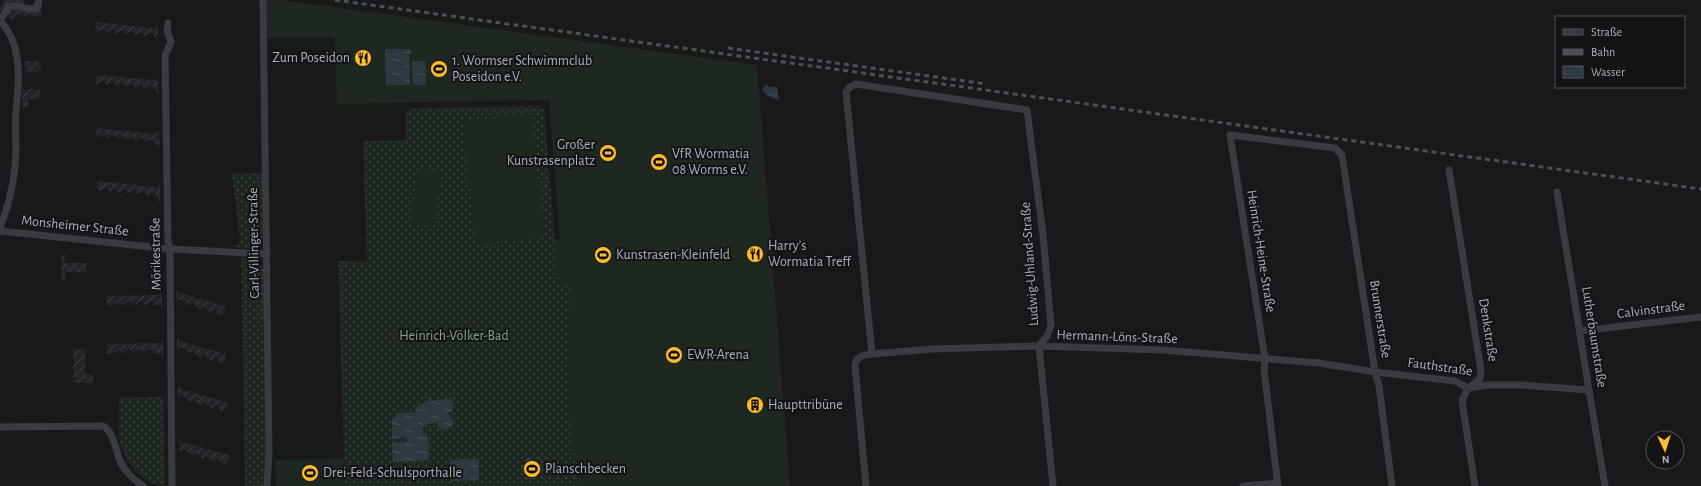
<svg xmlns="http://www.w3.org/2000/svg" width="1701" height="486" viewBox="0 0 1701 486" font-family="'Alegreya Sans',sans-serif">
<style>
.industrial{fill:url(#industrial-furrows)}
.grass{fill:url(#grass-dots)}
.pitch{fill:#1e2820}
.water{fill:url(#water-ripples)}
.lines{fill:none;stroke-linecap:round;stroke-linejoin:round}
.street{stroke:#3a3b41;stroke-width:7}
.rail{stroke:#4d4f56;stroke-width:3;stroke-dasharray:5 4;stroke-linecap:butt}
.labels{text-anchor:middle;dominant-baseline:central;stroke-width:4;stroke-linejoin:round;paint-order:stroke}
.poi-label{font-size:14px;fill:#abb0bc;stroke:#141417;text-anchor:start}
.street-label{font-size:14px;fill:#abb0bc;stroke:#141417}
.park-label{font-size:14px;fill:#80a984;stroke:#141417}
</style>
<defs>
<pattern id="industrial-furrows" width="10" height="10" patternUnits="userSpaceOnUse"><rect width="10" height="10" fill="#252529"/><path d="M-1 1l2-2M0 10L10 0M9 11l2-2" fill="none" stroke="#424246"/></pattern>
<pattern id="grass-dots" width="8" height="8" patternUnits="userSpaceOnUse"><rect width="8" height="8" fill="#1e2820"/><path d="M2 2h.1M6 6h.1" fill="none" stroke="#3c453e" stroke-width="1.8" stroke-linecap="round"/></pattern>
<pattern id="water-ripples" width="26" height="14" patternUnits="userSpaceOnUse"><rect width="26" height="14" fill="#2e3841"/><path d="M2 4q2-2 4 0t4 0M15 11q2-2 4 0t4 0" fill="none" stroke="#4a525a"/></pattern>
</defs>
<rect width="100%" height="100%" fill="#19191c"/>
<g class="industrial">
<polygon points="4,0 24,0 24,5 33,5 33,2 41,0 41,16 15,15 14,19 12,19 0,10"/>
<polygon points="97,22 153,28 156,27 158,23 158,41 152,33 144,36 142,32 134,35 133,31 125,34 123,30 115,34 114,29 106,33 104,29 96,32 95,27"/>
<polygon points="25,61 38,61 41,64 41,68 38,72 25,72"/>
<polygon points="97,75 154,80 157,80 158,76 159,95 152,86 144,89 142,85 135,88 133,84 125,87 124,83 116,86 114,82 106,85 104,81 97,85 95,80"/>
<polygon points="22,89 40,89 40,99 28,99 28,107 22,107"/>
<polygon points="97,128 154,134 158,132 159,130 160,148 157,144 154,143 152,139 145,142 143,138 135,141 133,137 126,140 124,136 116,139 114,135 107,139 105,135 97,138 95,133"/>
<polygon points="98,181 156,187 160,183 160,202 154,192 147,196 145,191 137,194 135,190 128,194 126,190 118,193 116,189 109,192 107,188 99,191 97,187"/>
<polygon points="61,255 65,255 65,263 87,263 87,272 65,272 65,280 61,280"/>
<polygon points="176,289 179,293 225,306 225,312 221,316 214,310 211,313 203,306 200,310 193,303 190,306 182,300 178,300 177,303"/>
<polygon points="162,291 162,309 160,305 154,305 152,301 143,306 141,301 132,306 130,301 121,306 119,302 112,306 107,306 106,296 159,295"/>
<polygon points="177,336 180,341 225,354 226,360 222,364 215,357 211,361 204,354 200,358 193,351 190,354 184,348 179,348 177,350"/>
<polygon points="163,340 163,357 161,354 154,353 151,349 143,353 140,349 132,354 130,349 121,354 119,350 112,354 107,354 107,344 160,343"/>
<polygon points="73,349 85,349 85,374 93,375 93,383 73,383"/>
<polygon points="178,385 181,389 226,402 229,405 222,412 216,405 212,409 205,402 201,406 194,400 191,403 183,396 179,397 178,400"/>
<polygon points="179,438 182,442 228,455 231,458 224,465 218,459 214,462 206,456 203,459 196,453 193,456 183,449 181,450 180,454"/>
</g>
<g class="grass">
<polygon points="538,106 544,110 555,240 560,240 560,236 662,228 598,486 345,486 338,261 367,262 363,143 367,141 406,140 406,113 411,108"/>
<polygon points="262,173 262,245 257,249 234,247 238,245 240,240 232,174"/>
<path d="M241,258C252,258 261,259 264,271L266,452L263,486H245Z"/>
<path d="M163,397L165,484L164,486C144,486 124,461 120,442C118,428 119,413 119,398Z"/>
</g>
<g class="pitch">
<polygon points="267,0 281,0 757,65 790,486 579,486 575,466 567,389 571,284 558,282 555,240 560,239 549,100 337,104 335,38 267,38"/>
<polygon points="531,114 544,237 476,244 463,121"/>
<polygon points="419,169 441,172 433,227 410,223"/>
<polygon points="344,458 345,486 276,486 275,460"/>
</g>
<g class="water">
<polygon points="385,49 411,49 411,54 409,54 410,85 386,85"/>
<polygon points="412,61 425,61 426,85 413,85"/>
<polygon points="766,84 770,87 777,87 779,100 770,97 764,93 763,89"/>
<polygon points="431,398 434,401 435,400 452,399 453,411 448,413 453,420 452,426 445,430 439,428 437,423 426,424 423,426 423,434 428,436 429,460 393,462 392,443 406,442 408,439 405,436 401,438 392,439 392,427 397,426 397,425 392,425 392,419 398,413 416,412 415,408"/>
<polygon points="529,457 532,459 532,465 537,462 542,465 542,471 536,474 536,477 533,479 529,478 529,475 522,472 522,466 525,464 525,460"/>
<polygon points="479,459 479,480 451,481 450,460"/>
</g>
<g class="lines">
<g class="street">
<polyline points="263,0 269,453 267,486"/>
<path d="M0,20C8,30 14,40 16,52C20,71 18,91 16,110C15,124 16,139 16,153C15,178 9,205 0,228"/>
<path d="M0,20L9,7C19,3 25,10 35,9L38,6L39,0"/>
<polyline points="168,23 167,31 171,42 165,56 168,241 170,249 172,486"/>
<polyline points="1449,170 1481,370 1480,379 1468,388 1462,401 1475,486"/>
<polyline points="1557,192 1589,390 1605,486"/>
<polyline points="0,231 170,249 267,254"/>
<polyline points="1580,331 1701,317"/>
<polyline points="872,354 932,349 1039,346 1163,350 1319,363 1375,372 1455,381 1468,388 1488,385 1522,385 1589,390"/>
<path d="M0,427L103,426C115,433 115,451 121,463C126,472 134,480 143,486"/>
<path d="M866,486L855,366C856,356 863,355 872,354L846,92L850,87L856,84L1027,110L1043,235L1051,325L1047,336L1039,346L1053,486"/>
<polyline points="1243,486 1278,483"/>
<polyline points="1278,486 1264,370 1265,359 1230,135 1335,148 1342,155 1375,372 1379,386 1392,486"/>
</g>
<g class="rail">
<polyline points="335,0 1701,189"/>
<polyline points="728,48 986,84"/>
</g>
</g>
<defs>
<g id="restaurant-disc" transform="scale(0.9)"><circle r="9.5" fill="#ffbd2e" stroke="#141417"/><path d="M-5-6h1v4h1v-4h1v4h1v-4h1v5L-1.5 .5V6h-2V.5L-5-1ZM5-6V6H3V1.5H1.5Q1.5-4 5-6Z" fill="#111"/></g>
<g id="stadium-disc" transform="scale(0.9)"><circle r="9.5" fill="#ffbd2e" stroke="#141417"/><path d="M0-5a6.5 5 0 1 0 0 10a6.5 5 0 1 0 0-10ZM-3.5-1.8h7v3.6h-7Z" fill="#111"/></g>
<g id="building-disc" transform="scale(0.9)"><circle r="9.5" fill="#ffbd2e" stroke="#141417"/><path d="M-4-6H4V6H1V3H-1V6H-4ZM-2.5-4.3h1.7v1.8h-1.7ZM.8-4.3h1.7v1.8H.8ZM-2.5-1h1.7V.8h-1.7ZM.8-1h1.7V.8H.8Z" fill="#111"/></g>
</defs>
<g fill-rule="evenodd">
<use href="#restaurant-disc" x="363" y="58"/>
<use href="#stadium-disc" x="439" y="69"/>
<use href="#stadium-disc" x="608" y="153"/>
<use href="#stadium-disc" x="659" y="162"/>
<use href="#restaurant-disc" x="755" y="254"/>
<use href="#stadium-disc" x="603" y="255"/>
<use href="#stadium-disc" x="674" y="355"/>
<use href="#building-disc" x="755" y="405"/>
<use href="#stadium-disc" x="532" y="469"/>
<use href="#stadium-disc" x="310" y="473"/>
</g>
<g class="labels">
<g class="poi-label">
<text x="350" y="58" text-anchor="end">Zum Poseidon</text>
<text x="452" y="61">1. Wormser Schwimmclub<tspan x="452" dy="16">Poseidon e.V.</tspan></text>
<text x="595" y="145" text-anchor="end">Großer<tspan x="595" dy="16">Kunstrasenplatz</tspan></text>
<text x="672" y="154">VfR Wormatia<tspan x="672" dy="16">08 Worms e.V.</tspan></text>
<text x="768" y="246">Harry’s<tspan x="768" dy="16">Wormatia Treff</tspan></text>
<text x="616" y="255">Kunstrasen-Kleinfeld</text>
<text x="687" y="355">EWR-Arena</text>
<text x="768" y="405">Haupttribüne</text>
<text x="545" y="469">Planschbecken</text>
<text x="323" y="473">Drei-Feld-Schulsporthalle</text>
</g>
<g class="street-label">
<text transform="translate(75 226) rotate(6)">Monsheimer Straße</text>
<text transform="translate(254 243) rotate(-91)">Carl-Villinger-Straße</text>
<text transform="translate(1261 251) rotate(81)">Heinrich-Heine-Straße</text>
<text transform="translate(156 254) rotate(-91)">Mörikestraße</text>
<text transform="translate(1030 264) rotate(-94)">Ludwig-Uhland-Straße</text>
<text transform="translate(1651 310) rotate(-7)">Calvinstraße</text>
<text transform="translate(1380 319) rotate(81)">Brunnerstraße</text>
<text transform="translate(1488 330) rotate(81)">Denkstraße</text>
<text transform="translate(1117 337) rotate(2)">Hermann-Löns-Straße</text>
<text transform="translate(1594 337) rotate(81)">Lutherbaumstraße</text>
<text transform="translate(1440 367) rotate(8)">Fauthstraße</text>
</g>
<g class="park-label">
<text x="454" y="336">Heinrich-Völker-Bad</text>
</g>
</g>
<rect x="1555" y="16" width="130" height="72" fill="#141417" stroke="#505259"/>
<rect x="1563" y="29" width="20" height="6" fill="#3a3b41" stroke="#505259"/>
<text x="1591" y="36" font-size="12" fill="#abb0bc">Straße</text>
<rect x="1563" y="49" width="20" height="6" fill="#4d4f56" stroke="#505259"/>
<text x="1591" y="56" font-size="12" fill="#abb0bc">Bahn</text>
<rect x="1563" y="66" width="20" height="12" fill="url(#water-ripples)" stroke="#505259"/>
<text x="1591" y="76" font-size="12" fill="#abb0bc">Wasser</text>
<g transform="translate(1665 450) rotate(176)"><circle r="19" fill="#141417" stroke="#505259"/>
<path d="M0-3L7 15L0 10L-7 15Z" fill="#ffbd2e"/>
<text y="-6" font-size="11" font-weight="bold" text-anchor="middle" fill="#abb0bc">N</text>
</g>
</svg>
